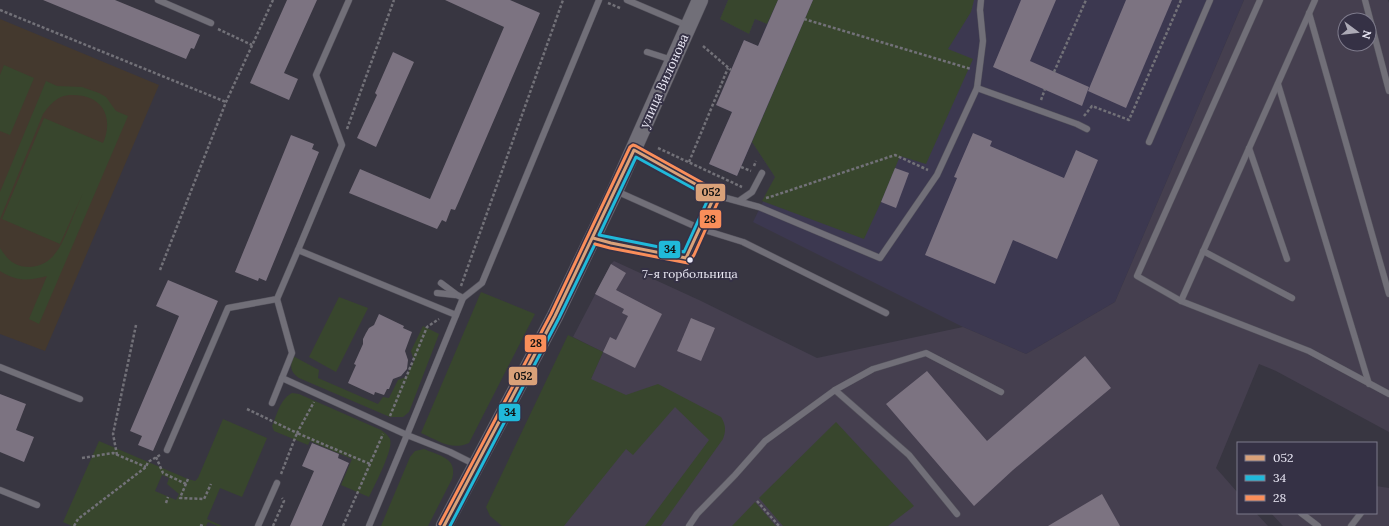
<svg xmlns="http://www.w3.org/2000/svg" width="1389" height="526" viewBox="0 0 1389 526" font-family="Lora,serif">
<style>
.built{fill:#3c3850}
.industrial{fill:#453f4f;fill-rule:evenodd}
.education{fill:#44392e}
.green{fill:#38462d;fill-rule:evenodd}
.building{fill:#7c7381}
.lines{fill:none;stroke-linecap:round;stroke-linejoin:round}
.service-casing{stroke:#55535d;stroke-width:7}
.tertiary-casing{stroke:#55535d;stroke-width:17}
.path{stroke:#727178;stroke-width:2.5;stroke-dasharray:3 2;stroke-linecap:butt}
.service{stroke:#716f78;stroke-width:6}
.tertiary{stroke:#716f78;stroke-width:16}
.bus-1-casing{stroke:#353145;stroke-width:6}
.bus-2-casing{stroke:#353145;stroke-width:6}
.bus-3-casing{stroke:#353145;stroke-width:6}
.bus-1{stroke:#d9a179;stroke-width:3}
.bus-2{stroke:#20b9da;stroke-width:3}
.bus-3{stroke:#fa8e5a;stroke-width:3}
.bus-dot{fill:#eae8f5;stroke:#353145;stroke-width:1.5}
.labels{text-anchor:middle;dominant-baseline:central;stroke-width:4;stroke-linejoin:round;paint-order:stroke}
.bus-label{font-size:12px;fill:#eae8f5;stroke:#353145}
.street-label{font-size:13px;fill:#eae8f5;stroke:#353145}
.line-badge{stroke:#353145;stroke-width:1.5}
.pale-badge-label{font-size:11px;text-anchor:middle;font-weight:bold;fill:#111}
</style>
<rect width="100%" height="100%" fill="#383641"/>
<polygon class="built" points="728,0 1244,0 1115,302 1026,354 963,327 753,222 775,177 752,142 737,176 709,164 732,112 716,105 744,40 758,46 767,24 755,19 749,34 720,19"/>
<g class="industrial">
<path d="M1244,0H1388L1389,3V432L1276,371L1259,364L1216,468L1238,493V513H1256L1268,526H545L543,484L603,352L573,337L611,264L614,261L699,300L817,358L963,327L1026,354L1115,302ZM1345,20H1369V44H1345Z"/>
<polygon points="1376,486 1389,488 1389,526 1283,526 1271,513 1376,513"/>
</g>
<polygon class="education" points="0,19 159,85 45,351 0,334"/>
<g class="green">
<polygon points="728,0 778,0 767,24 755,19 749,34 720,19"/>
<polygon points="813,0 974,0 971,12 948,49 973,59 926,164 900,156 881,202 864,239 762,201 775,177 752,142"/>
<polygon points="4,65 34,78 10,135 0,131 0,75"/>
<path d="M46,81L57,86L82,87L99,93L106,97L116,111L128,116L39,324L29,319L47,276C28,281 18,282 0,271V248C8,260 14,267 30,267C55,266 63,241 71,222C75,212 79,202 83,193L60,244L2,219L44,118L103,143C112,123 107,101 83,96C76,95 68,94 61,97C54,100 48,107 43,114L0,219V192Z"/>
<path d="M481,292L535,314L469,443C451,451 437,440 421,433Z"/>
<polygon points="339,297 368,308 336,372 309,357"/>
<path d="M423,326L439,334L409,412L403,417H390L299,378C290,372 290,366 293,356L319,370L318,378L378,404L383,397L389,398L398,380L406,377L414,361L411,351Z"/>
<path d="M568,335L603,352L591,379L626,395L658,384L721,417C726,425 726,431 723,439L661,526H645L709,440L675,407L633,455L626,449L564,526H502L490,516L486,507Z"/>
<path d="M292,393L299,394L381,430C384,432 388,435 390,439C394,449 374,486 369,497L341,485L352,459L310,441L308,445L274,431L272,426C277,415 280,399 292,393Z"/>
<path d="M223,419L267,438L242,497L220,488L207,519L222,526H218L208,522L206,526H72L63,522L99,441L188,479L195,481L198,478ZM162,475L169,478L167,484L179,494L176,500L155,491Z"/>
<polygon points="836,422 914,506 888,526 783,526 759,498"/>
<path d="M424,449C440,456 458,458 452,479L428,526H381L410,457L415,451Z"/>
<polygon points="755,502 776,526 732,526"/>
</g>
<g class="building">
<polygon points="43,0 115,0 200,35 194,49 191,48 186,59"/>
<polygon points="287,0 317,0 284,73 298,79 289,100 250,83"/>
<polygon points="445,0 510,0 540,13 459,201 455,210 451,209 446,222 442,220 437,229 349,193 360,169 430,199 504,27"/>
<polygon points="778,0 813,0 737,176 709,164 732,112 716,105 744,40 758,46"/>
<polygon points="1021,0 1056,0 1030,61 1089,87 1082,106 993,67"/>
<polygon points="1126,0 1172,0 1126,108 1088,91"/>
<polygon points="393,52 414,62 376,147 357,138 377,95 375,93"/>
<polygon points="973,133 992,141 990,146 1064,178 1076,150 1098,160 1057,259 1013,240 995,284 925,255 957,178 954,177"/>
<polygon points="291,135 314,144 312,149 319,152 266,281 259,278 258,281 235,272"/>
<polygon points="895,168 909,173 896,208 881,202"/>
<polygon points="611,264 626,273 616,290 662,314 635,368 603,352 610,337 616,340 628,316 622,313 624,309 595,294"/>
<polygon points="168,280 218,301 153,451 138,445 142,436 130,431 179,316 156,306"/>
<polygon points="379,314 404,326 403,328 412,332 405,351 408,360 407,369 401,376 393,379 389,389 387,389 384,395 375,392 374,395 348,383 356,365 354,364 363,344 363,339 366,333 369,328 374,325"/>
<polygon points="691,318 715,328 701,361 677,351"/>
<polygon points="1085,356 1111,388 1013,470 974,506 886,404 927,371 987,441"/>
<polygon points="0,394 26,404 16,430 34,437 24,462 0,452"/>
<polygon points="312,443 339,454 338,458 349,463 322,526 290,526 314,471 302,466"/>
<polygon points="1102,494 1120,526 1048,526"/>
</g>
<g class="lines">
<g class="service-casing">
<g id="service">
<polyline points="158,0 211,23"/>
<polyline points="349,0 316,75 342,145 298,250 456,315"/>
<polyline points="627,0 688,26"/>
<polyline points="1260,0 1137,276 1181,301 1309,351 1389,394"/>
<polyline points="1365,0 1389,91"/>
<polyline points="1309,13 1389,294"/>
<polyline points="647,52 672,60"/>
<polyline points="1278,84 1369,384"/>
<polyline points="977,88 983,41 980,10 981,0"/>
<polyline points="1149,142 1210,0"/>
<polyline points="1249,148 1287,259"/>
<polyline points="616,191 701,229 743,242 886,313"/>
<polyline points="715,195 759,207 880,258 937,175 977,88 1077,124 1087,129"/>
<polyline points="739,201 752,192 762,173"/>
<polyline points="593,238 611,243 686,258 689,253 715,195 635,150"/>
<polyline points="1203,251 1292,298"/>
<polyline points="441,283 457,295 463,298"/>
<polyline points="437,293 455,295"/>
<polyline points="277,299 292,353 282,378 407,435 369,526"/>
<polyline points="1181,301 1315,0"/>
<polyline points="0,367 80,399"/>
<polyline points="835,390 873,369 926,353 1001,392"/>
<polyline points="272,403 282,378"/>
<polyline points="167,450 228,308 277,299 298,250"/>
<polyline points="476,465 450,452 407,435 463,298 482,283 599,0"/>
<polyline points="0,490 37,505"/>
<polyline points="1301,513 1318,526"/>
<polyline points="258,526 277,483"/>
<polyline points="689,526 697,514 735,475 765,441 835,390 909,455 957,514"/>
<polyline points="1351,526 1361,513"/>
</g>
</g>
<g class="tertiary-casing">
<polyline id="tertiary" points="444,526 555,316 615,191 700,0"/>
</g>
<g class="path">
<polyline points="608,3 620,8"/>
<polyline points="0,10 226,102"/>
<polyline points="804,19 971,69"/>
<polyline points="218,29 252,45"/>
<polyline points="703,46 731,70"/>
<polyline points="1054,72 1086,0"/>
<polyline points="1041,100 1045,89"/>
<polyline points="1084,116 1092,106 1129,120 1181,0"/>
<polyline points="347,129 394,0"/>
<polyline points="658,148 742,187"/>
<polyline points="689,162 728,68"/>
<polyline points="754,166 756,161"/>
<polyline points="741,167 751,171"/>
<polyline points="766,198 773,196 895,155 928,170"/>
<polyline points="160,270 226,102 273,0"/>
<polyline points="461,286 563,0"/>
<polyline points="247,409 297,433 314,402"/>
<polyline points="390,416 427,327 439,319"/>
<polyline points="117,455 113,434 136,325"/>
<polyline points="156,457 163,473 186,484"/>
<polyline points="82,458 113,453 146,467"/>
<polyline points="281,474 297,433 370,464"/>
<polyline points="188,479 180,498 204,499 211,484"/>
<polyline points="757,501 779,526"/>
<polyline points="166,503 168,497"/>
<polyline points="200,525 203,526"/>
<polyline points="74,526 78,519 146,467 148,462 160,455"/>
<polyline points="273,526 284,501 282,498"/>
<polyline points="343,526 383,434"/>
</g>
<use href="#service" class="service"/>
<use href="#tertiary" class="tertiary"/>
<g class="bus-1-casing">
<polyline id="bus-1" points="444,526 555,316 634,150 715,195 686,258 611,243 593,238"/>
</g>
<g class="bus-2-casing">
<g id="bus-2">
<polygon points="636,157 709,197 684,252 599,235"/>
<polyline points="450,526 559,318 595,244"/>
</g>
</g>
<g class="bus-3-casing">
<polyline id="bus-3" points="440,524 551,314 630,147 633,145 636,146 717,191 720,193 720,197 694,255 688,263 610,248 595,244"/>
</g>
<use href="#bus-1" class="bus-1"/>
<use href="#bus-2" class="bus-2"/>
<use href="#bus-3" class="bus-3"/>
</g>
<circle class="bus-dot" cx="690" cy="260" r="3.5"/>
<g class="labels">
<g class="bus-label">
<text x="690" y="273">7-я горбольница</text>
</g>
<g class="street-label">
<text transform="translate(664 81) rotate(-66)">улица Вилонова</text>
</g>
</g>
<g class="line-badge">
<rect x="695" y="183" width="31" height="19" rx="4" fill="#d9a179"/>
<rect x="699" y="209" width="23" height="20" rx="4" fill="#fa8e5a"/>
<rect x="658" y="240" width="23" height="19" rx="4" fill="#20b9da"/>
<rect x="524" y="334" width="23" height="19" rx="4" fill="#fa8e5a"/>
<rect x="508" y="366" width="30" height="20" rx="4" fill="#d9a179"/>
<rect x="498" y="403" width="23" height="19" rx="4" fill="#20b9da"/>
</g>
<g class="pale-badge-label">
<text x="711" y="196">052</text>
<text x="710" y="223">28</text>
<text x="670" y="253">34</text>
<text x="536" y="347">28</text>
<text x="523" y="380">052</text>
<text x="510" y="416">34</text>
</g>
<rect x="1237" y="442" width="140" height="72" fill="#353145" stroke="#7d7a8b"/>
<rect x="1245" y="455" width="20" height="6" fill="#d9a179" stroke="#7d7a8b"/>
<text x="1273" y="462" font-size="12" fill="#eae8f5">052</text>
<rect x="1245" y="475" width="20" height="6" fill="#20b9da" stroke="#7d7a8b"/>
<text x="1273" y="482" font-size="12" fill="#eae8f5">34</text>
<rect x="1245" y="495" width="20" height="6" fill="#fa8e5a" stroke="#7d7a8b"/>
<text x="1273" y="502" font-size="12" fill="#eae8f5">28</text>
<g transform="translate(1357 32) rotate(105)"><circle r="19" fill="#353145" stroke="#7d7a8b"/>
<path d="M0-3L7 15L0 10L-7 15Z" fill="#acaab6"/>
<text y="-6" font-size="11" font-weight="bold" text-anchor="middle" fill="#eae8f5">N</text>
</g>
</svg>
